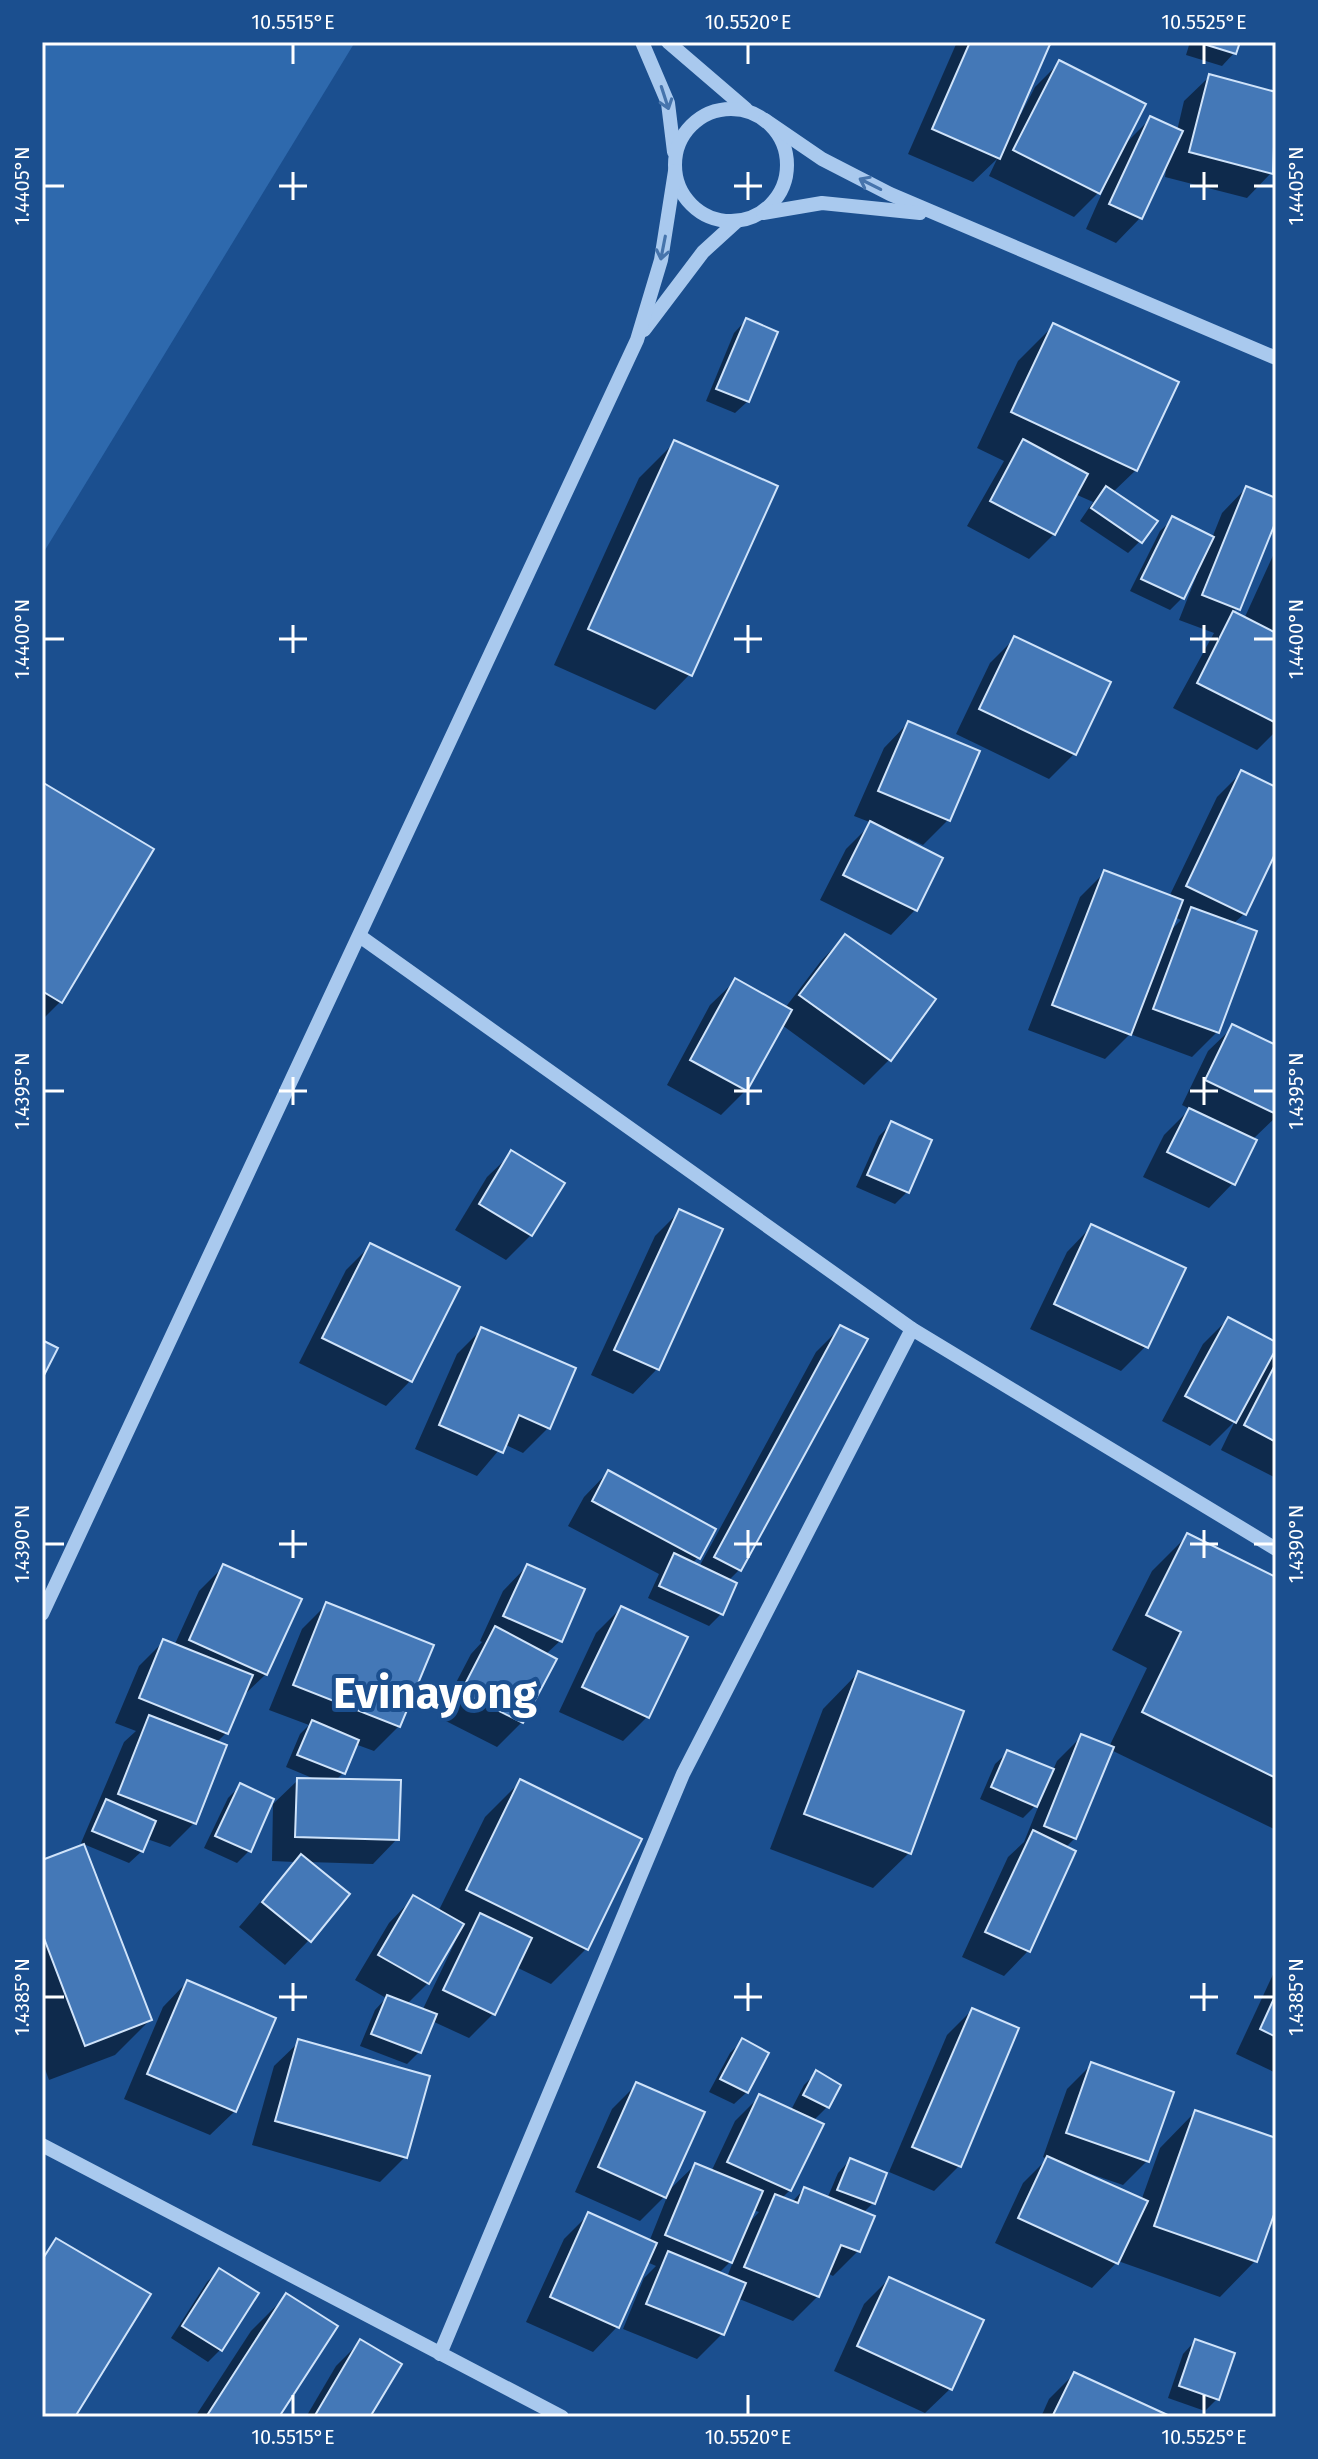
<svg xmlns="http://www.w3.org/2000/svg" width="1318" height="2459" viewBox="0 0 1318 2459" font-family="'Fira Sans',sans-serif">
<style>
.green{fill:#2e69ad}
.shadow{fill:#0007;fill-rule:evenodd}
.building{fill:#4478b7;stroke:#cfe3fa;stroke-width:2}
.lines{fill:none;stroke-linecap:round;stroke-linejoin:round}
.minor{stroke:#a9c9ee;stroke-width:14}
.oneway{stroke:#4674ac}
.ticks{fill:none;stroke:#fff;stroke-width:3}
.labels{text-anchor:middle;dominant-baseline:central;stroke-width:8;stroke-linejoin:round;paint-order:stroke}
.town-label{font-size:44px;font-weight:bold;fill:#fff;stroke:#1b4f8f}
.neatline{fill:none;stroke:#fff;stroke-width:3}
.ticks-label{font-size:20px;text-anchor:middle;fill:#fff}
</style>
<rect width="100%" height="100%" fill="#1b4f8f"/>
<polygon class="green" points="42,42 355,42 42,555"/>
<g class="shadow">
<polygon points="957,42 1049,42 1018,113 1021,114 1035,87 1060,62 1123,146 1151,118 1177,131 1184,101 1209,77 1276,94 1276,155 1271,173 1247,198 1165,177 1167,162 1140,218 1116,243 1086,229 1105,186 1074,217 989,176 997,159 973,182 908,154"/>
<polygon points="1190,42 1238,42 1234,53 1222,66 1186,55"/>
<polygon points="746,320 748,401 735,413 706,401 734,333"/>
<polygon points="1053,326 1136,470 1112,493 1140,541 1128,553 1080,521 1093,502 1075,494 1054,534 1029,559 967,526 1004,461 977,448 1018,361"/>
<polygon points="674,443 690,674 655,710 554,665 639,478"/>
<polygon points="1246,488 1276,500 1276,516 1233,614 1244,619 1276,549 1276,731 1257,750 1173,708 1214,633 1179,620 1196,577 1193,576 1182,598 1170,610 1130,591 1160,531 1173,519 1212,538 1222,513"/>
<polygon points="1015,638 1108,683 1074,754 1049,779 956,734 990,663"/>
<polygon points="908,723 977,752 948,820 923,845 908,838 915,910 891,935 820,900 846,849 872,823 854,816 884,748"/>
<path d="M1242,772L1276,789V847L1244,914L1233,924L1254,932L1217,1032L1192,1057L1130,1034L1105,1059L1028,1030L1080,897L1104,873L1169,897L1217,797ZM1175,917L1181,920L1169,932Z"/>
<polygon points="42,785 61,1001 42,1020"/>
<polygon points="845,936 933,999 889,1060 864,1085 782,1025 746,1090 721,1115 667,1085 710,1005 735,981 785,1008 821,961"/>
<polygon points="1233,1027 1276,1047 1276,1117 1252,1140 1233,1183 1209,1208 1143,1177 1164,1135 1190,1109 1182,1105 1208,1051"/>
<polygon points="891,1124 907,1192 895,1204 856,1187 879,1136"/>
<polygon points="512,1153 531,1235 506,1260 455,1230 487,1177"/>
<polygon points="680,1211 657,1369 633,1394 591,1375 655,1236"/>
<polygon points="1091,1227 1146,1346 1121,1371 1030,1329 1067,1252"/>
<polygon points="371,1245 410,1381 386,1406 299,1363 346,1270"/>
<polygon points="1228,1319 1276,1345 1273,1352 1276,1350 1276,1478 1221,1450 1235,1421 1210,1446 1162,1421 1203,1344"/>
<polygon points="841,1327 739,1570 728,1581 721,1614 709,1626 648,1598 659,1574 568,1526 584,1497 608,1472 698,1557 692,1564 699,1567 816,1352"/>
<polygon points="482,1329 548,1428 523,1453 504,1444 477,1476 415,1449 457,1354"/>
<polygon points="1187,1536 1276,1579 1276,1830 1111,1750 1075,1838 1065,1848 1074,1852 1028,1951 1004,1976 962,1957 1008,1857 1024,1842 1041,1800 1023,1818 980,1799 995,1764 1008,1752 1053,1770 1057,1761 1081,1737 1109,1747 1147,1668 1112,1650 1152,1571"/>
<polygon points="224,1566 266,1674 240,1699 226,1733 216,1743 194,1823 170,1847 147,1839 142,1851 129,1863 81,1843 124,1742 136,1731 115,1723 139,1666 164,1641 174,1646 199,1591"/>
<polygon points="527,1566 560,1641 545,1655 522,1722 497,1747 438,1717 471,1654 482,1642 480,1641 503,1591"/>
<polygon points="327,1604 399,1726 374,1751 355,1744 343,1773 335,1781 397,1839 373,1864 308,1862 309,1940 285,1965 239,1927 295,1862 272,1861 273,1804 298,1780 317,1780 286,1767 300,1734 309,1725 269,1710 302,1629"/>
<polygon points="621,1608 647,1717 623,1741 559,1712 596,1633"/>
<polygon points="858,1673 909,1853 873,1888 770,1849 823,1709"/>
<path d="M520,1782L586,1949L551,1984L516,1967L493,2014L469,2038L432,2021L419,2052L407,2064L360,2046L375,2010L386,1998L355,1980L389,1923L413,1898L438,1912L485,1817ZM454,1938L456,1940L422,2011L406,2005L428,1983Z"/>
<polygon points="240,1786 249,1851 237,1863 204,1848 228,1798"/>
<polygon points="42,1862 150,2020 115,2055 49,2080 42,2061"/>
<polygon points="1276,1968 1276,2073 1236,2054"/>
<polygon points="187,1982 235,2111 210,2135 124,2099 163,2007"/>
<polygon points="972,2010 959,2166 934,2191 889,2172 947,2035"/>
<polygon points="742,2041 747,2092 734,2104 709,2092 730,2053"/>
<polygon points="299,2042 405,2157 380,2182 252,2145 274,2066"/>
<polygon points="1092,2064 1148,2160 1123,2185 1085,2172 1084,2175 1141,2201 1160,2148 1195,2112 1276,2140 1276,2203 1255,2261 1220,2297 1118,2261 1092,2288 995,2243 1023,2183 1047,2159 1043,2157 1067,2089"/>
<path d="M816,2073L839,2085L827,2107L813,2121L790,2190L781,2199L791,2203L804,2189L827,2199L838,2173L850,2160L873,2203L863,2213L858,2251L833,2276L827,2273L818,2296L793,2321L737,2298L722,2334L697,2359L623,2329L644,2278L656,2266L647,2262L617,2327L593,2352L526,2322L564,2239L588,2215L649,2242L669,2192L640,2221L575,2192L612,2109L637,2084L666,2193L695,2165L711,2172L735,2121L760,2096L791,2110L804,2085ZM753,2210L759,2212L746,2226ZM735,2257L727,2277L718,2274Z"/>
<polygon points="219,2270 220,2350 208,2362 171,2338 207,2282"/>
<polygon points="889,2279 950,2389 925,2413 834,2371 864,2304"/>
<polygon points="287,2295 277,2417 195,2417 251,2331"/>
<polygon points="1195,2341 1217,2399 1205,2411 1168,2398 1183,2354"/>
<polygon points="360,2342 368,2417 306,2417 336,2366"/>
<polygon points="1074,2374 1167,2417 1041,2417 1049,2399"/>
</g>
<g class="building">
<polygon points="970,42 1051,42 1000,159 932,129"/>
<polygon points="1197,42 1240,42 1236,54"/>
<polygon points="1059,60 1146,104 1100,194 1013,150"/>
<polygon points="1209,74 1276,92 1273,174 1189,152"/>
<polygon points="1150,116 1183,131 1142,219 1109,204"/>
<polygon points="746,318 778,332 749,402 716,389"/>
<polygon points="1053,323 1179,382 1137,471 1011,412"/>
<polygon points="1023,439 1088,474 1055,535 990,501"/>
<polygon points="674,440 778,486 692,676 588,629"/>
<polygon points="1106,486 1158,521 1142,543 1091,508"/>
<polygon points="1246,486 1276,498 1276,521 1240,610 1202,595"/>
<polygon points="1172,516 1214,537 1184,599 1141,579"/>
<polygon points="1233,611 1276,633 1276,723 1197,683"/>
<polygon points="1014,636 1111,682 1076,755 979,709"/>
<polygon points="908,721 980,751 950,821 878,791"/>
<polygon points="1241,770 1276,787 1276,852 1246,915 1186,886"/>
<polygon points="42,782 154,849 62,1003 42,991"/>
<polygon points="870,821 943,858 917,911 843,875"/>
<polygon points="1104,870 1183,900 1131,1035 1052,1005"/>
<polygon points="1191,907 1257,931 1219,1033 1153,1009"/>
<polygon points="845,934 936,999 891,1061 799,995"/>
<polygon points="735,978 792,1010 747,1091 690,1060"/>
<polygon points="1232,1024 1276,1045 1276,1114 1205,1080"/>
<polygon points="1189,1108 1257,1140 1235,1185 1167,1152"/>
<polygon points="891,1121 932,1140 909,1193 867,1175"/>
<polygon points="511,1150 565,1183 532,1236 479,1204"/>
<polygon points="679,1209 723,1229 659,1370 614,1350"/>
<polygon points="1091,1224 1186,1268 1148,1348 1054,1304"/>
<polygon points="370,1243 460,1287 412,1382 322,1338"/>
<polygon points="1228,1317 1276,1342 1276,1349 1236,1423 1185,1396"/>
<polygon points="840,1325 868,1339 741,1571 714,1557"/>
<polygon points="481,1327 576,1368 550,1429 519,1415 503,1453 439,1425"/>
<polygon points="42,1340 58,1348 42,1379"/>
<polygon points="1276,1363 1276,1442 1244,1425"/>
<polygon points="608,1470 716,1529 700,1559 592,1501"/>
<polygon points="1187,1533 1276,1577 1276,1778 1142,1712 1181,1632 1146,1615"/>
<polygon points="674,1553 737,1583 723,1615 659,1586"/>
<polygon points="223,1564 302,1599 267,1675 189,1640"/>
<polygon points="527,1564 585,1589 562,1642 503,1616"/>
<polygon points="326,1602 434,1645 400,1727 293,1685"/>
<polygon points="621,1606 688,1637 649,1718 582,1687"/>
<polygon points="495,1626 557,1659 523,1723 461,1692"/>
<polygon points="163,1639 253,1675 228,1734 139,1698"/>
<polygon points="858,1671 964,1711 911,1854 804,1814"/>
<polygon points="149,1715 227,1745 196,1824 118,1794"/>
<polygon points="312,1720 359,1740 345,1774 297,1755"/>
<polygon points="1081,1734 1114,1747 1076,1839 1044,1826"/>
<polygon points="1007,1750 1054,1769 1037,1807 991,1787"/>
<polygon points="297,1778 401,1780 399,1840 295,1837"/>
<polygon points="520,1779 642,1839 588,1950 466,1890"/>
<polygon points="240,1783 274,1799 251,1852 215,1836"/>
<polygon points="106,1799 156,1821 143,1852 92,1831"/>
<polygon points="1033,1830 1076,1851 1030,1952 985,1932"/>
<polygon points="84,1844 152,2020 85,2046 42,1933 42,1860"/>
<polygon points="301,1854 350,1894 311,1942 262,1902"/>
<polygon points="413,1895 464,1924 429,1984 378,1955"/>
<polygon points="480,1913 532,1938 495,2015 443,1990"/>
<polygon points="187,1980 276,2018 236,2112 147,2074"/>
<polygon points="1276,1994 1276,2037 1260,2029"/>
<polygon points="387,1995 437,2014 421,2053 371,2034"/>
<polygon points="972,2008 1019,2028 961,2167 912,2147"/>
<polygon points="742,2038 769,2053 748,2093 720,2079"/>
<polygon points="298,2039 430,2076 407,2158 275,2121"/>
<polygon points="1091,2062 1174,2092 1149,2162 1066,2133"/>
<polygon points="816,2070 841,2085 829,2108 803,2095"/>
<polygon points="636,2082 705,2112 666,2198 598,2167"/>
<polygon points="759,2094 824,2124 791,2191 727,2162"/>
<polygon points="1195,2110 1276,2138 1276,2209 1257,2262 1154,2226"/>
<polygon points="1047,2156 1148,2201 1118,2264 1018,2218"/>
<polygon points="850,2158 887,2173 875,2204 837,2190"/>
<polygon points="695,2163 763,2191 732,2263 665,2235"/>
<polygon points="804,2187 875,2216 860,2252 841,2245 819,2297 744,2267 775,2194 798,2203"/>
<polygon points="588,2212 657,2243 619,2328 550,2297"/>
<polygon points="56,2238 151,2294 75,2417 42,2417 42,2260"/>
<polygon points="668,2251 746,2283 724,2335 646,2304"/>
<polygon points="219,2268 259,2293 222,2351 182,2326"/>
<polygon points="889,2277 984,2320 952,2390 857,2346"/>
<polygon points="286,2293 338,2326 279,2417 206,2417"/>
<polygon points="360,2339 402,2364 370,2417 314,2417"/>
<polygon points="1195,2339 1235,2353 1219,2400 1179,2386"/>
<polygon points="1074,2372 1172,2417 1052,2417"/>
</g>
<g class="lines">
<g class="minor">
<polyline points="642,42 668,103 674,152"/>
<polyline points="668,42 746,109"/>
<circle cx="731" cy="165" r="56"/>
<polyline points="765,120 822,159 890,194 1276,358"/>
<polyline points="763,213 822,203 920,213"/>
<polyline points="644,330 703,252 737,221"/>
<polyline points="361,937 912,1329 1276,1549"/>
<polyline points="42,1614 637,340 661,260 675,171"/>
<polyline points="42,2145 562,2417"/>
<polyline points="440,2354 683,1774 912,1329"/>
</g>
</g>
<defs><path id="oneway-shaft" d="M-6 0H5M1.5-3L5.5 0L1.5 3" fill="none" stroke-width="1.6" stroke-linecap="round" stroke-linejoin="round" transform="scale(2)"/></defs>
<g class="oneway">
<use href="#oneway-shaft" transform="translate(665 98) rotate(72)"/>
<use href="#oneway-shaft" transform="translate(870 184) rotate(-153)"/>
<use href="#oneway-shaft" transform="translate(663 248) rotate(101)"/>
</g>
<path class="ticks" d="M293,44V64M748,44V64M1204,44V64M293,172V200M748,172V200M1204,172V200M44,186H64M279,186H307M734,186H762M1190,186H1218M1254,186H1274M293,625V653M748,625V653M1204,625V653M44,639H64M279,639H307M734,639H762M1190,639H1218M1254,639H1274M293,1077V1105M748,1077V1105M1204,1077V1105M44,1091H64M279,1091H307M734,1091H762M1190,1091H1218M1254,1091H1274M293,1530V1558M748,1530V1558M1204,1530V1558M44,1544H64M279,1544H307M734,1544H762M1190,1544H1218M1254,1544H1274M293,1983V2011M748,1983V2011M1204,1983V2011M44,1997H64M279,1997H307M734,1997H762M1190,1997H1218M1254,1997H1274M293,2395V2415M748,2395V2415M1204,2395V2415"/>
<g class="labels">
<g class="town-label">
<text x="435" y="1693">Evinayong</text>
</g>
</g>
<rect width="1318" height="2459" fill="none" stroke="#1b4f8f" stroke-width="88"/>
<rect x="44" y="44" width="1230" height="2371" class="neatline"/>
<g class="ticks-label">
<text x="293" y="29">10.5515°E</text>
<text x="748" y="29">10.5520°E</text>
<text x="1204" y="29">10.5525°E</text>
<text transform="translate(22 186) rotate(-90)" y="7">1.4405°N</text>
<text transform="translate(1296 186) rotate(-90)" y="7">1.4405°N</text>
<text transform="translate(22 639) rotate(-90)" y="7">1.4400°N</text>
<text transform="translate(1296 639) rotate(-90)" y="7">1.4400°N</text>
<text transform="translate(22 1091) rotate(-90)" y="7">1.4395°N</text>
<text transform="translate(1296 1091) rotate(-90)" y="7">1.4395°N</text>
<text transform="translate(22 1544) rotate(-90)" y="7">1.4390°N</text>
<text transform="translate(1296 1544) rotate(-90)" y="7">1.4390°N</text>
<text transform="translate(22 1997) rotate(-90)" y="7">1.4385°N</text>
<text transform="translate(1296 1997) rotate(-90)" y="7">1.4385°N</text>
<text x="293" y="2444">10.5515°E</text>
<text x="748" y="2444">10.5520°E</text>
<text x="1204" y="2444">10.5525°E</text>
</g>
</svg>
